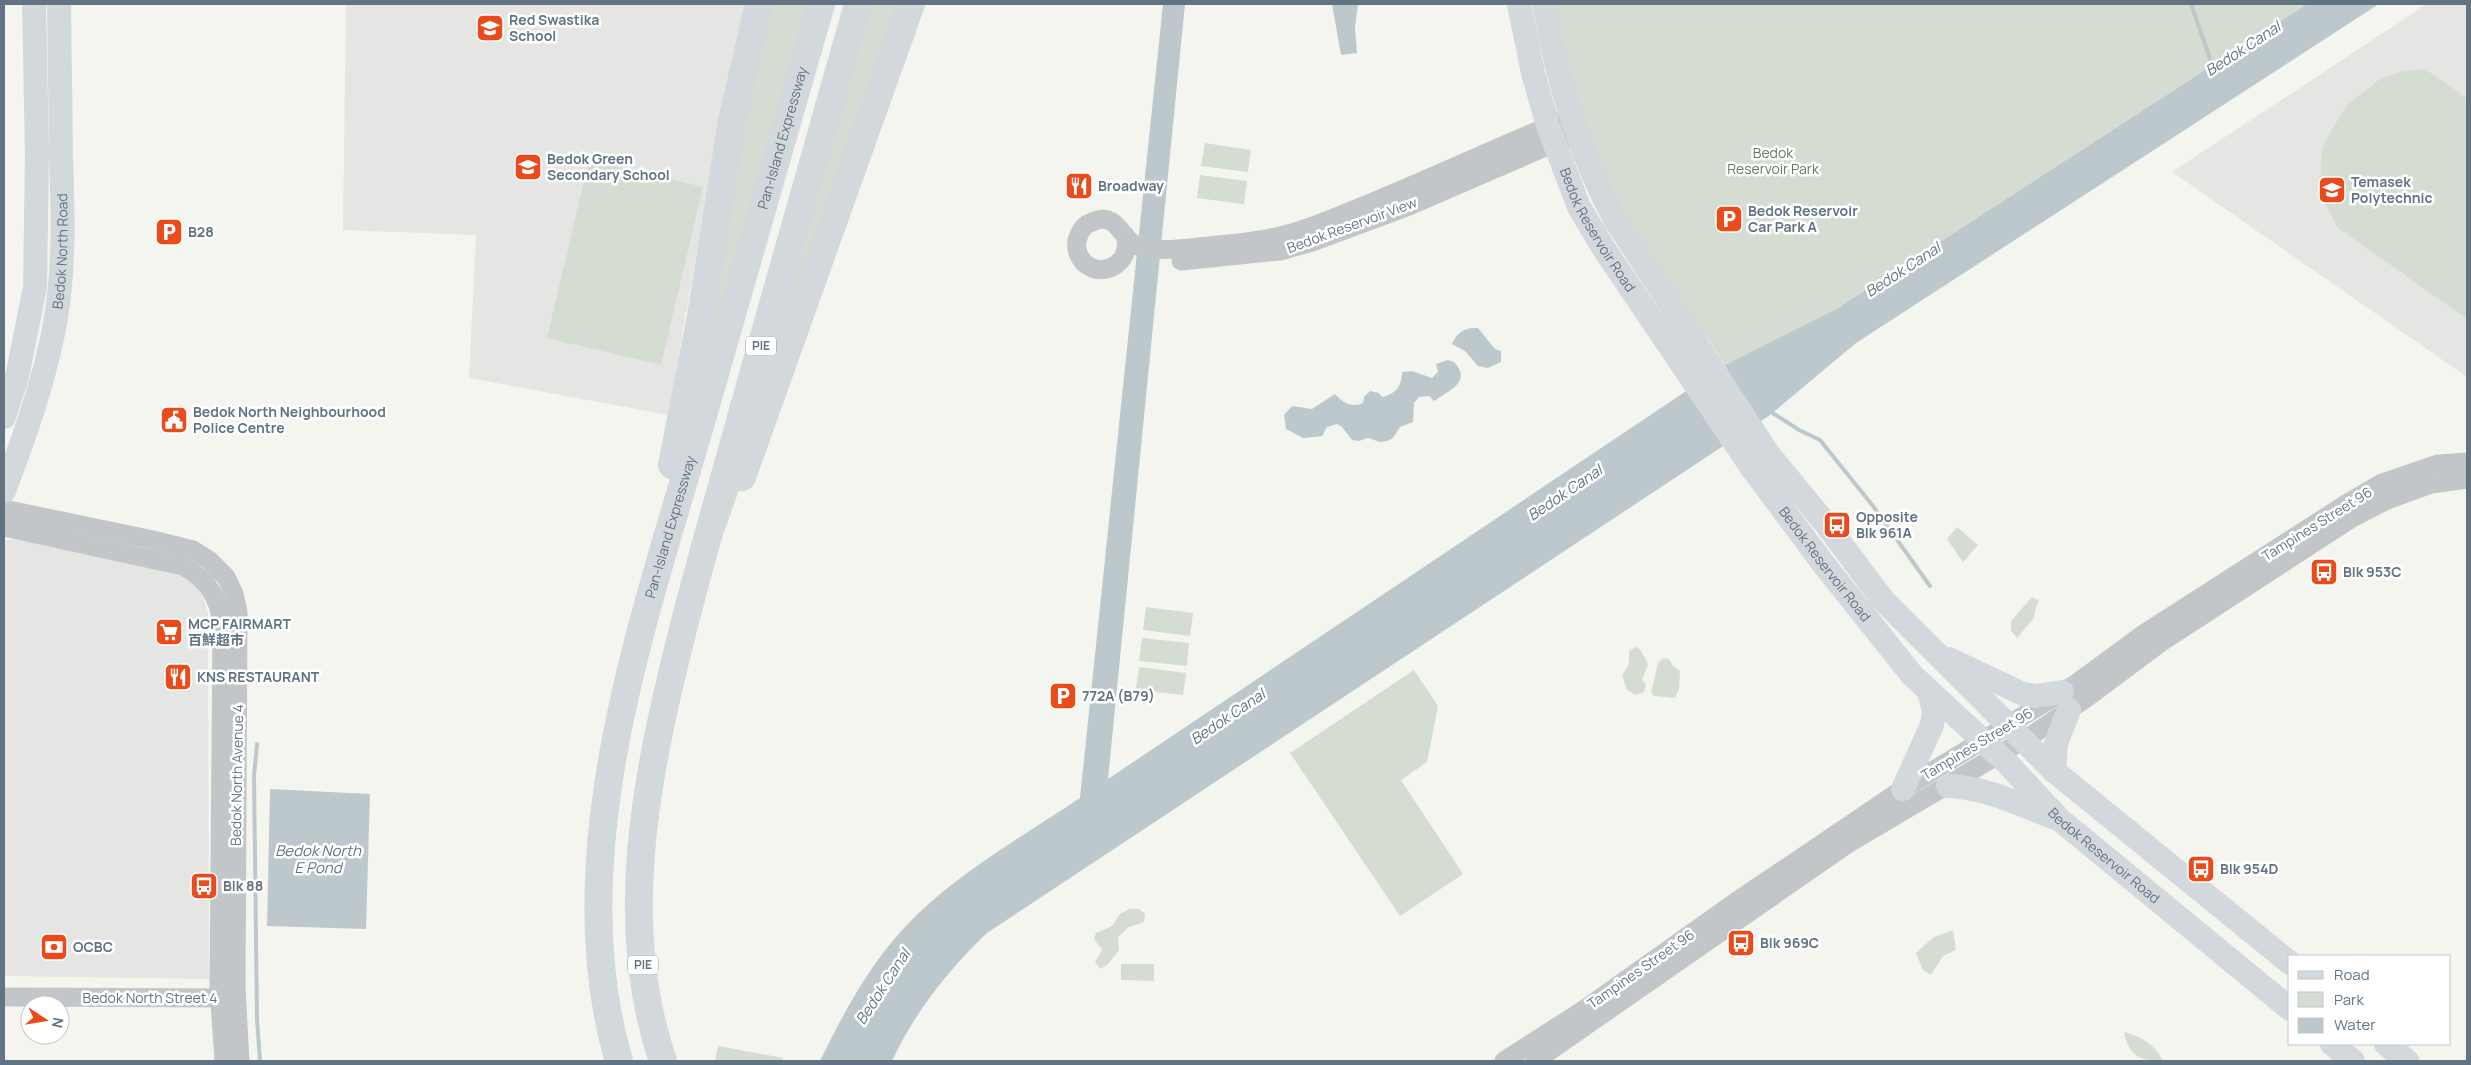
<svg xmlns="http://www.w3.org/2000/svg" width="2471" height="1065" font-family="Manrope,'Noto Sans SC',sans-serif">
<rect width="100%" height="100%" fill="#f5f5f0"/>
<g fill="#e5e6e4">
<path d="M346 4H748L723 104 668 415 469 378 476 235 343 230Z"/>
<path d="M2427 4H2467V377L2172 172Z"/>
<path d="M15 539 174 571 199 585 208 613 209 979 4 976V541Z"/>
</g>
<g fill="#d5dcd1">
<path d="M761 4H820L700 423 702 317Z"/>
<path d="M858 4H911L670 685Z"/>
<path d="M1554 4H2307L1838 308 1725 365 1706 336 1699 341 1620 218 1582 134Z"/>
<path d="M2420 69 2429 72 2467 98V319L2337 227 2324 201 2321 187V155L2325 141 2347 105 2380 79 2400 72Z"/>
<path d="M1205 143 1251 150 1248 172 1201 166Z"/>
<path d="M589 160 703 187 661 365 547 338Z"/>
<path d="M1200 175 1247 181 1244 204 1197 198Z"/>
<path d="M1957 527 1978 545 1963 562 1947 539Z"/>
<path d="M2032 597 2039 601 2036 607 2034 618 2017 638 2011 631V621Z"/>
<path d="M1146 607 1193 613 1190 636 1143 630Z"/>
<path d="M1142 638 1189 643 1187 666 1139 661Z"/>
<path d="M1636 647 1640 649 1648 664 1642 680 1646 685 1644 692 1636 695 1627 690 1622 675 1629 664V651Z"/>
<path d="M1664 658 1669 659 1673 666 1680 671 1679 689 1675 698 1654 696 1651 693 1658 663Z"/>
<path d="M1139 667 1186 673 1183 695 1136 690Z"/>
<path d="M1414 670 1438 706 1427 762 1401 780 1463 874 1400 916 1290 753Z"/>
<path d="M1130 909H1139L1145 914 1144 922 1129 927 1118 937 1119 950 1107 965 1100 969 1095 962 1102 950 1094 939 1096 933 1112 926 1121 913Z"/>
<path d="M1953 930 1956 950 1943 956 1931 975 1923 970 1916 953 1934 937Z"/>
<path d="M1121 964H1154V981L1121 980Z"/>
<path d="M2124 1032C2141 1036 2155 1045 2163 1061 2140 1061 2129 1056 2124 1032Z"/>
<path d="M718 1046 783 1058V1061H715Z"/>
</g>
<g fill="#bdc8cd">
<path d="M1163 4H1185L1108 779 1725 365 1838 308 2307 4H2379L1856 343 1770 415 987 933C948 970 915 1012 892 1061H820C843 1014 869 965 905 927 953 875 1022 837 1080 798Z"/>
<path d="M1332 4H1358L1355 28 1357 53 1341 55Z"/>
<path d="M1478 328 1495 349 1501 351V362L1488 368 1478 366 1465 351 1452 344C1457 332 1465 327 1478 328Z"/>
<path d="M1448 360 1454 362C1473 382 1448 391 1434 401L1429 396 1419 397 1414 403 1413 422 1400 427 1393 438 1387 441 1380 442 1368 438 1359 441 1352 440 1342 427 1337 424 1327 427 1322 436 1303 438 1286 429 1284 415 1292 406 1312 409 1335 394C1343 403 1351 408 1363 403L1364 397 1370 391 1379 393 1382 397C1396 394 1402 386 1402 372L1412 371 1432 378 1438 372 1436 364Z"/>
<path d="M270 789 370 794 366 929 267 926Z"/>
</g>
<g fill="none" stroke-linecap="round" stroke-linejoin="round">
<g stroke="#bdc8cd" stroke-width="4">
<path d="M2191 4 2214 70"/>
<path d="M1768 410 1799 430 1820 440 1873 506 1930 586"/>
<path d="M257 744 254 776 257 1019 260 1061"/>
</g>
<g stroke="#c2c6c9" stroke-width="19">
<path d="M1125 235C1135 268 1090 284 1078 253 1076 247 1076 241 1079 235 1081 229 1086 224 1092 222 1119 210 1120 241 1138 246 1156 252 1179 249 1198 247 1228 244 1259 242 1288 234 1317 226 1345 213 1373 202 1439 175 1504 144 1571 117"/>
<path d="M1181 261 1280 251 1312 242 1409 206 1566 138"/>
<path d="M4 509 153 540 193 550 209 560 226 577 234 594 238 612 236 988 240 1061"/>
<path d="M4 527 183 566C207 579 219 597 222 624L219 988 224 1061"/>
<path d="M4 997 230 998"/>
<path d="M1504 1061 1585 1009 1737 901 1903 789 2077 683 2145 633 2346 504 2382 483 2438 464 2467 462"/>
<path d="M1535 1061 1849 843 2032 735 2088 697 2163 641 2352 518 2387 500 2431 484 2467 479"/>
</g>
<g stroke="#d3d8dc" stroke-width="24">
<path id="s1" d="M1519 4 1533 73 1548 126 1579 207 1604 249 1752 468 1825 566 1912 675 2007 763 2059 819 2290 1009"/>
<path d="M1544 4C1557 80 1579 154 1616 221L1769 455 1826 524 1883 600 2054 771 2290 963"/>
<path d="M4 417 17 377 35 287 37 155 34 4"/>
<path id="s2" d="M4 491C24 438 43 385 54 329 65 272 63 213 61 155 60 105 60 54 59 4"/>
<path d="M1949 659 2023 694 2036 696 2062 692"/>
<path d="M2054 771 2056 743 2069 710"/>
<path d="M1948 786C1985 787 2021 805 2055 818"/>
<path d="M1903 789 1932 725 1934 711 1929 692"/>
<path d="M2332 1044 2353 1061"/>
<path d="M2386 1044 2407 1061"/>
</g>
<g stroke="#d3d8dc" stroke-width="28">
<path d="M672 465 701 316 732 121 759 4"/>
<path d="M742 477 911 4"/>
<path id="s3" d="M619 1061C558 855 645 618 702 419 742 281 781 142 821 4"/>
<path d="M663 1061C616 924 646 778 680 641 699 565 721 490 742 414 781 277 819 141 858 4"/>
</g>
</g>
<defs>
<g id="school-square" transform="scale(1.4375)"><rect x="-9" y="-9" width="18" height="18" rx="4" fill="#eb4b1b" stroke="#fff"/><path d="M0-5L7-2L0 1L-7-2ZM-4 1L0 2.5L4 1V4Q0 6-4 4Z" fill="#fff"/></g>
<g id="restaurant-square" transform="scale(1.4375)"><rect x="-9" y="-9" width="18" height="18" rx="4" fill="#eb4b1b" stroke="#fff"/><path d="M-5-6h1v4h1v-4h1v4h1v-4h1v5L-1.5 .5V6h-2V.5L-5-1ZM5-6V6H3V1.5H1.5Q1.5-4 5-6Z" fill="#fff"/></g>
<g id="university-square" transform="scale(1.4375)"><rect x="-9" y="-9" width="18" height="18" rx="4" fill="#eb4b1b" stroke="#fff"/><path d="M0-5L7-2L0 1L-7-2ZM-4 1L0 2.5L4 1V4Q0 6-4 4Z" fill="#fff"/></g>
<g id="parking-square" transform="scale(1.4375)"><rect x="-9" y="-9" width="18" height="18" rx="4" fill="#eb4b1b" stroke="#fff"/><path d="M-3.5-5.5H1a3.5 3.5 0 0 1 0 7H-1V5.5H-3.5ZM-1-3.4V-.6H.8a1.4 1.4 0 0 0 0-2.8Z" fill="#fff"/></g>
<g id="civic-square" transform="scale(1.4375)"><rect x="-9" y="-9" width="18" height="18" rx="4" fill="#eb4b1b" stroke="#fff"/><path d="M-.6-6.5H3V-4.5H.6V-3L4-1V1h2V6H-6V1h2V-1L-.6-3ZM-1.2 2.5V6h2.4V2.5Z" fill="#fff"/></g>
<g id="bus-square" transform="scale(1.4375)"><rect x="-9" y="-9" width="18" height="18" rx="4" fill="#eb4b1b" stroke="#fff"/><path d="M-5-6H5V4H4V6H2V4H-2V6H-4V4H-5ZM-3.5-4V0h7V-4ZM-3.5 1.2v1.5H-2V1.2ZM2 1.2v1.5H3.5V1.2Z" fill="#fff"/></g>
<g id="supermarket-square" transform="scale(1.4375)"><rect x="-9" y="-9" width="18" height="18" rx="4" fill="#eb4b1b" stroke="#fff"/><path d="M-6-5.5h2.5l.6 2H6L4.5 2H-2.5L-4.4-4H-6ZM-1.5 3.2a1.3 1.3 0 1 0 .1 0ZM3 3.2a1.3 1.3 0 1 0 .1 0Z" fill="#fff"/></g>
<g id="bank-square" transform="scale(1.4375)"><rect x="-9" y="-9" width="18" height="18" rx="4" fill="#eb4b1b" stroke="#fff"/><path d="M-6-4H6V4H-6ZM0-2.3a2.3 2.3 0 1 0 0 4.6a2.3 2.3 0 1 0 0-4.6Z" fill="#fff"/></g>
</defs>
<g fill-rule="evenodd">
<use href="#school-square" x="490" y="28"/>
<use href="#school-square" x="528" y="167"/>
<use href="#restaurant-square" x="1079" y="186"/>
<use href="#university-square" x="2332" y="190"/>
<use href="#parking-square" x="1729" y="219"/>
<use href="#parking-square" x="169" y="232"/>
<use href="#civic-square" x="174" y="420"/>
<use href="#bus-square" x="1837" y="525"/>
<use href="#bus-square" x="2324" y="572"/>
<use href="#supermarket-square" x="169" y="632"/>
<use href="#restaurant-square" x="178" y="677"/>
<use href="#parking-square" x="1063" y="696"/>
<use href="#bus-square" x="2201" y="869"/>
<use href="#bus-square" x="204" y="886"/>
<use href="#bus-square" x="1741" y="943"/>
<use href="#bank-square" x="54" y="947"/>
</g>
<g text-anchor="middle" stroke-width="5" stroke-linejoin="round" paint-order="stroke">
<g fill="#fff" stroke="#919ea8" stroke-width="1">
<rect x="746" y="336.5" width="30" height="19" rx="4"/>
<rect x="628" y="955.5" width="30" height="19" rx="4"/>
</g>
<g font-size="12" font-weight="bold" fill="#627483">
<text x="761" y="350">PIE</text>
<text x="643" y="969">PIE</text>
</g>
<g font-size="14" font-weight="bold" fill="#627483" stroke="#fff" text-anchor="start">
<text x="509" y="25">Red Swastika<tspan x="509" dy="16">School</tspan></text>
<text x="547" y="164">Bedok Green<tspan x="547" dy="16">Secondary School</tspan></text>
<text x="2351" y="187">Temasek<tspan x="2351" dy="16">Polytechnic</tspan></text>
<text x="1098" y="191">Broadway</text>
<text x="1748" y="216">Bedok Reservoir<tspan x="1748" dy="16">Car Park A</tspan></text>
<text x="188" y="237">B28</text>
<text x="193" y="417">Bedok North Neighbourhood<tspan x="193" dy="16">Police Centre</tspan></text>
<text x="1856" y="522">Opposite<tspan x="1856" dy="16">Blk 961A</tspan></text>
<text x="2343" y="577">Blk 953C</text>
<text x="188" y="629">MCP FAIRMART<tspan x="188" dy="16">百鮮超市</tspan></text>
<text x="197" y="682">KNS RESTAURANT</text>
<text x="1082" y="701">772A (B79)</text>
<text x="2220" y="874">Blk 954D</text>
<text x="223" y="891">Blk 88</text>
<text x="1760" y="948">Blk 969C</text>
<text x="73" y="952">OCBC</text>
</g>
<g font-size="14" fill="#627483" stroke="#fff">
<text dy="5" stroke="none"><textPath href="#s3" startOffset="949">Pan-Island Expressway</textPath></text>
<text transform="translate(1352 225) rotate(-20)" y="5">Bedok Reservoir View</text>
<text dy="5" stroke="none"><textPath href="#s1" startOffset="241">Bedok Reservoir Road</textPath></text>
<text dy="5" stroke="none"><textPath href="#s2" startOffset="248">Bedok North Road</textPath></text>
<text transform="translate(2317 524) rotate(-32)" y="5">Tampines Street 96</text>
<text dy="5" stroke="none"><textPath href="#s3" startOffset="544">Pan-Island Expressway</textPath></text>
<text dy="5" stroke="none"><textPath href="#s1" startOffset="646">Bedok Reservoir Road</textPath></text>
<text transform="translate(1977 744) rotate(-31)" y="5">Tampines Street 96</text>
<text transform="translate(237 775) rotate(-89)" y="5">Bedok North Avenue 4</text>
<text dy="5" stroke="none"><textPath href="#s1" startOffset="1051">Bedok Reservoir Road</textPath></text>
<text transform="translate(1641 969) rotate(-35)" y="5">Tampines Street 96</text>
<text x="150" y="1003">Bedok North Street 4</text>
</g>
<g font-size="14" fill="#667a61" stroke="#fff">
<text x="1773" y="158">Bedok<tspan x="1773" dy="16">Reservoir Park</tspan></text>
</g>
<g font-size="15" font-style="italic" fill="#5e7780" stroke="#fff">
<text transform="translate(2243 49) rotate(-33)" y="5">Bedok Canal</text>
<text transform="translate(1903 270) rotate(-33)" y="5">Bedok Canal</text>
<text transform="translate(1565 493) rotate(-34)" y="5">Bedok Canal</text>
<text transform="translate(1228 717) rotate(-34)" y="5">Bedok Canal</text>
<text x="318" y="856">Bedok North<tspan x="318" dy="17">E Pond</tspan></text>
<text transform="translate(883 987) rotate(-57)" y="5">Bedok Canal</text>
</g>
</g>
<rect width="2471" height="1065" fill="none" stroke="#627483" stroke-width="10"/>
<rect x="2288" y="955" width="162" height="90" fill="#ffffff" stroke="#c0c7cd"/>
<rect x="2298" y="971" width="25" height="8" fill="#d3d8dc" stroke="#c0c7cd"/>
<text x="2334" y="980" font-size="15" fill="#627483">Road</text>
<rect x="2298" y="992" width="25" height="15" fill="#d5dcd1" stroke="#c0c7cd"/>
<text x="2334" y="1005" font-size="15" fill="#627483">Park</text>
<rect x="2298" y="1018" width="25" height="15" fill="#bdc8cd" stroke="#c0c7cd"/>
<text x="2334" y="1030" font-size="15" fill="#627483">Water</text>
<g transform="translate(45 1020) rotate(102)"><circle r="24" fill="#ffffff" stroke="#c0c7cd"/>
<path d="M0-4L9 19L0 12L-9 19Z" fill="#eb4b1b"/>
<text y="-8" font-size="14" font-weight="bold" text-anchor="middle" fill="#627483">N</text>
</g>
</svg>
